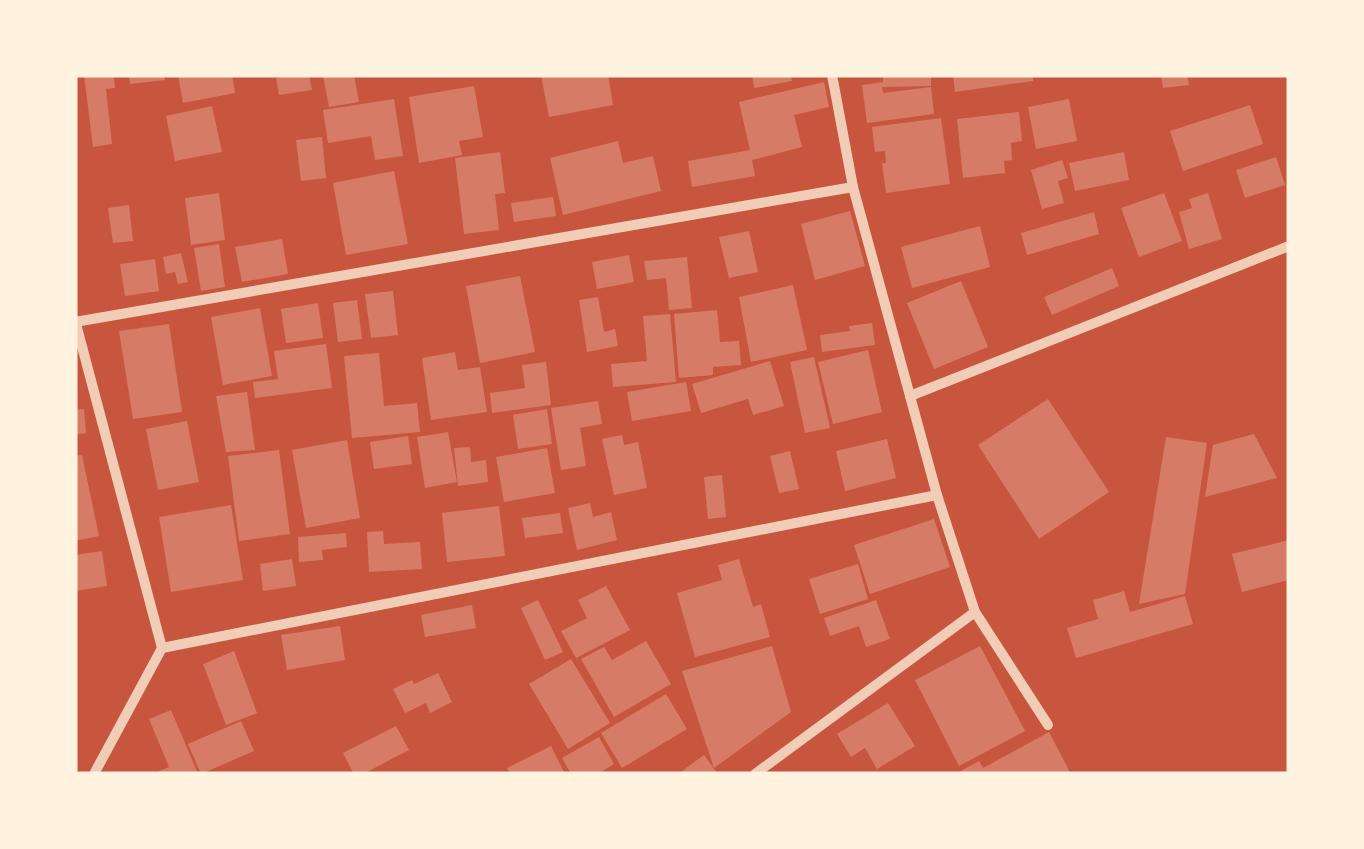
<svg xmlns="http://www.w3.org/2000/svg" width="1364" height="849" font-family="Merriweather,serif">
<rect width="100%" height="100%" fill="#c8553d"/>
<g fill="#d67c66">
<path d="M84 75H114L115 88 106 89 112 144 93 147Z"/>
<path d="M129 75H164L165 80 130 84Z"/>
<path d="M178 75H232L235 93 183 103Z"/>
<path d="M291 75H309L312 90 279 95 276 78Z"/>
<path d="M323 75H354L359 102 329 107Z"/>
<path d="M541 75H608L613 105 549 117Z"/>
<path d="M752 75H791L792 81 754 88Z"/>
<path d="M883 75H931V86L882 87 883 93 931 87 934 114 867 123 862 85 883 82Z"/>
<path d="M953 75H1033V81L955 92Z"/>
<path d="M1161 75H1187L1189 85 1163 88Z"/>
<path d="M824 82 829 107 794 115 802 147 752 160 755 176 692 187 688 161 750 150 739 102Z"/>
<path d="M474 86 483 137 459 141 462 155 419 163 409 97Z"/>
<path d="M394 99 403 156 375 160 371 136 328 143 323 110Z"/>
<path d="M1069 99 1077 141 1036 149 1028 107Z"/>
<path d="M1250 105 1263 144 1183 171 1170 131Z"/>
<path d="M212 106 222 152 175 161 166 116Z"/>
<path d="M1019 112 1022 141 1011 143 1012 160 1004 161 1005 173 963 178 957 119Z"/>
<path d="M941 118 950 184 886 193 882 163H886L885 151 875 152 872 127Z"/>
<path d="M322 137 326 178 301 181 296 140Z"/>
<path d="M618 141 623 163 653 156 661 191 563 215 550 158Z"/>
<path d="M500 152 505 193 495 194 499 230 464 234 455 158Z"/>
<path d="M1124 152 1129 180 1075 191 1069 163Z"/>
<path d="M1276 157 1285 185 1245 198 1236 170Z"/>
<path d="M1062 160 1068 178 1058 181 1064 203 1042 209 1031 170Z"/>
<path d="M394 171 408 244 346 255 333 183Z"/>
<path d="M219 193 225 240 191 245 185 198Z"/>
<path d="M1164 193 1182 241 1139 257 1121 208Z"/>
<path d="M1208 193 1222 239 1189 249 1179 212 1192 208 1189 199Z"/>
<path d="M553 197 556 216 514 222 511 203Z"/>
<path d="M129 205 133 241 113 243 108 208Z"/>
<path d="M850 211 865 266 815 280 801 224Z"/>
<path d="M1094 212 1099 234 1027 255 1021 233Z"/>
<path d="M980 226 990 267 912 288 901 247Z"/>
<path d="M749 231 758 272 729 278 719 237Z"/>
<path d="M282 239 288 274 242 282 235 247Z"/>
<path d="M219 244 225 287 201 291 194 248Z"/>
<path d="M181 253 188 282 178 284 175 272 166 274 163 257Z"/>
<path d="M629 255 634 282 597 289 592 262Z"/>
<path d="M687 257 692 308 669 310 666 278 647 280 644 261Z"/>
<path d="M155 259 159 291 125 296 120 264Z"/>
<path d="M1112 268 1119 286 1052 315 1044 297Z"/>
<path d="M520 276 535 352 480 363 466 286Z"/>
<path d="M961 281 988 347 934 369 907 303Z"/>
<path d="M793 285 807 350 751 362 739 297Z"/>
<path d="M393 291 398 335 371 338 365 294Z"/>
<path d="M598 297 604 332 615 329 618 346 587 352 579 300Z"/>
<path d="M357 300 362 339 338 342 333 303Z"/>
<path d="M318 303 323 338 286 343 281 309Z"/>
<path d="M260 308 272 376 223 385 211 317Z"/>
<path d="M717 310 720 342 739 341 741 365 713 367V375L679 378 674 314Z"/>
<path d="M670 314 676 382 613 387 611 364 647 361 643 316Z"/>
<path d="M872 323 875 345 822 352 820 335 850 331 849 326Z"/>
<path d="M169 324 182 412 133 419 119 331Z"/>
<path d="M326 344 332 388 255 398 253 382 278 379 274 351Z"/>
<path d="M868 350 882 412 833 424 818 362Z"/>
<path d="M455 352 458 370 480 367 487 412 431 420 422 358Z"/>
<path d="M379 353 384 406 417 403 420 432 352 438 344 356Z"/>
<path d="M814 357 830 428 805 433 790 362Z"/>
<path d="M770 361 784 406 753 415 748 399 701 413 692 384Z"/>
<path d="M546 362 551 405 492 413 490 393 525 388 522 365Z"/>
<path d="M686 382 691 411 632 421 627 392Z"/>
<path d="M247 392 255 450 226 452 216 396Z"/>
<path d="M1048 399 1109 492 1039 539 978 445Z"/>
<path d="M598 401 602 424 580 428 586 466 561 470 551 408Z"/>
<path d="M84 409 86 433 75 435V410Z"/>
<path d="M547 409 552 444 518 449 513 415Z"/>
<path d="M187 421 199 482 158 490 146 429Z"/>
<path d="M448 432 457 482 425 488 417 437Z"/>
<path d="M1254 434 1277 478 1205 497 1213 445Z"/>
<path d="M622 435 624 445 638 442 647 488 614 495 602 439Z"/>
<path d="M408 436 412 464 374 469 370 442Z"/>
<path d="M1166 437 1207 443 1185 594 1139 604Z"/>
<path d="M887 439 896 478 845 491 836 451Z"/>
<path d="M347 440 360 518 306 528 292 450Z"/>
<path d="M470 447 471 462 486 460 488 482 458 486 454 448Z"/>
<path d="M547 448 555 493 504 502 496 457Z"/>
<path d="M279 450 290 534 239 541 228 456Z"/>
<path d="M790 451 799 489 779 493 770 456Z"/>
<path d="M82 455 99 536 75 541V456Z"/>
<path d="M722 475 726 517 708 519 704 477Z"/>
<path d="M590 503 593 517 611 512 617 540 577 550 568 508Z"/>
<path d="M231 505 243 580 171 592 159 517Z"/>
<path d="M499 506 505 556 447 562 442 513Z"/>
<path d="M560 513 563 533 525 538 522 518Z"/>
<path d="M934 519 950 567 870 594 854 545Z"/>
<path d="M383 531 384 544 420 542 422 569 369 572 367 532Z"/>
<path d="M346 533 347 547 322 550 323 560 299 562 298 537Z"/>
<path d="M1289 540V580L1242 592 1232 554Z"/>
<path d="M102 551 107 586 75 591V555Z"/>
<path d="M292 559 296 586 263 591 260 564Z"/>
<path d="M739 559 753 607 761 604 770 637 695 657 677 593 722 580 718 565Z"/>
<path d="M858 564 868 599 820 614 809 579Z"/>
<path d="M606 586 630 630 576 658 561 631 587 618 578 600Z"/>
<path d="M1124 591 1130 612 1185 596 1193 624 1076 658 1067 628 1098 619 1093 600Z"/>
<path d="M538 600 563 652 545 660 521 608Z"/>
<path d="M876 600 890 639 866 647 859 626 830 636 824 618Z"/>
<path d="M472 605 476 628 425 637 421 615Z"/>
<path d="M340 626 345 660 287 670 281 635Z"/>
<path d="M646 641 671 684 614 717 581 659 604 647 612 660Z"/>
<path d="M772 646 791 712 714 768 682 671Z"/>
<path d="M980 646 1025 731 959 766 915 680Z"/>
<path d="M234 651 257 713 226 725 203 664Z"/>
<path d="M571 659 610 723 568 749 529 684Z"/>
<path d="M438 673 452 702 430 713 426 703 405 713 393 689 412 680 414 684Z"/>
<path d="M666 694 687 729 622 768 601 733Z"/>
<path d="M888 703 915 746 877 769 865 748 851 757 837 734Z"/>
<path d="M171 710 198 774H152L169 767 149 719Z"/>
<path d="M241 721 254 751 201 774 188 744Z"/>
<path d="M396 726 409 750 363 774H354L343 753Z"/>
<path d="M1049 732 1071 774H955L979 761 983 768Z"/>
<path d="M599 737 614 764 598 774H571L562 758Z"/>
<path d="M551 746 565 774H510L507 768Z"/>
<path d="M704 755 718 774H678Z"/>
</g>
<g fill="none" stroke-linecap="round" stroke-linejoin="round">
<g stroke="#f1ccb7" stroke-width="10">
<path d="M832 75 853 187 937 495 975 612 1048 725"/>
<path d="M75 320 162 648 94 774"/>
<path d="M75 322 853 187"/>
<path d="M910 396 1289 246"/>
<path d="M162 648 937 495"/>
<path d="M755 774 975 612"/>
</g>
</g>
<rect width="1364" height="849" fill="none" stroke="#fff3e0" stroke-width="155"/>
</svg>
